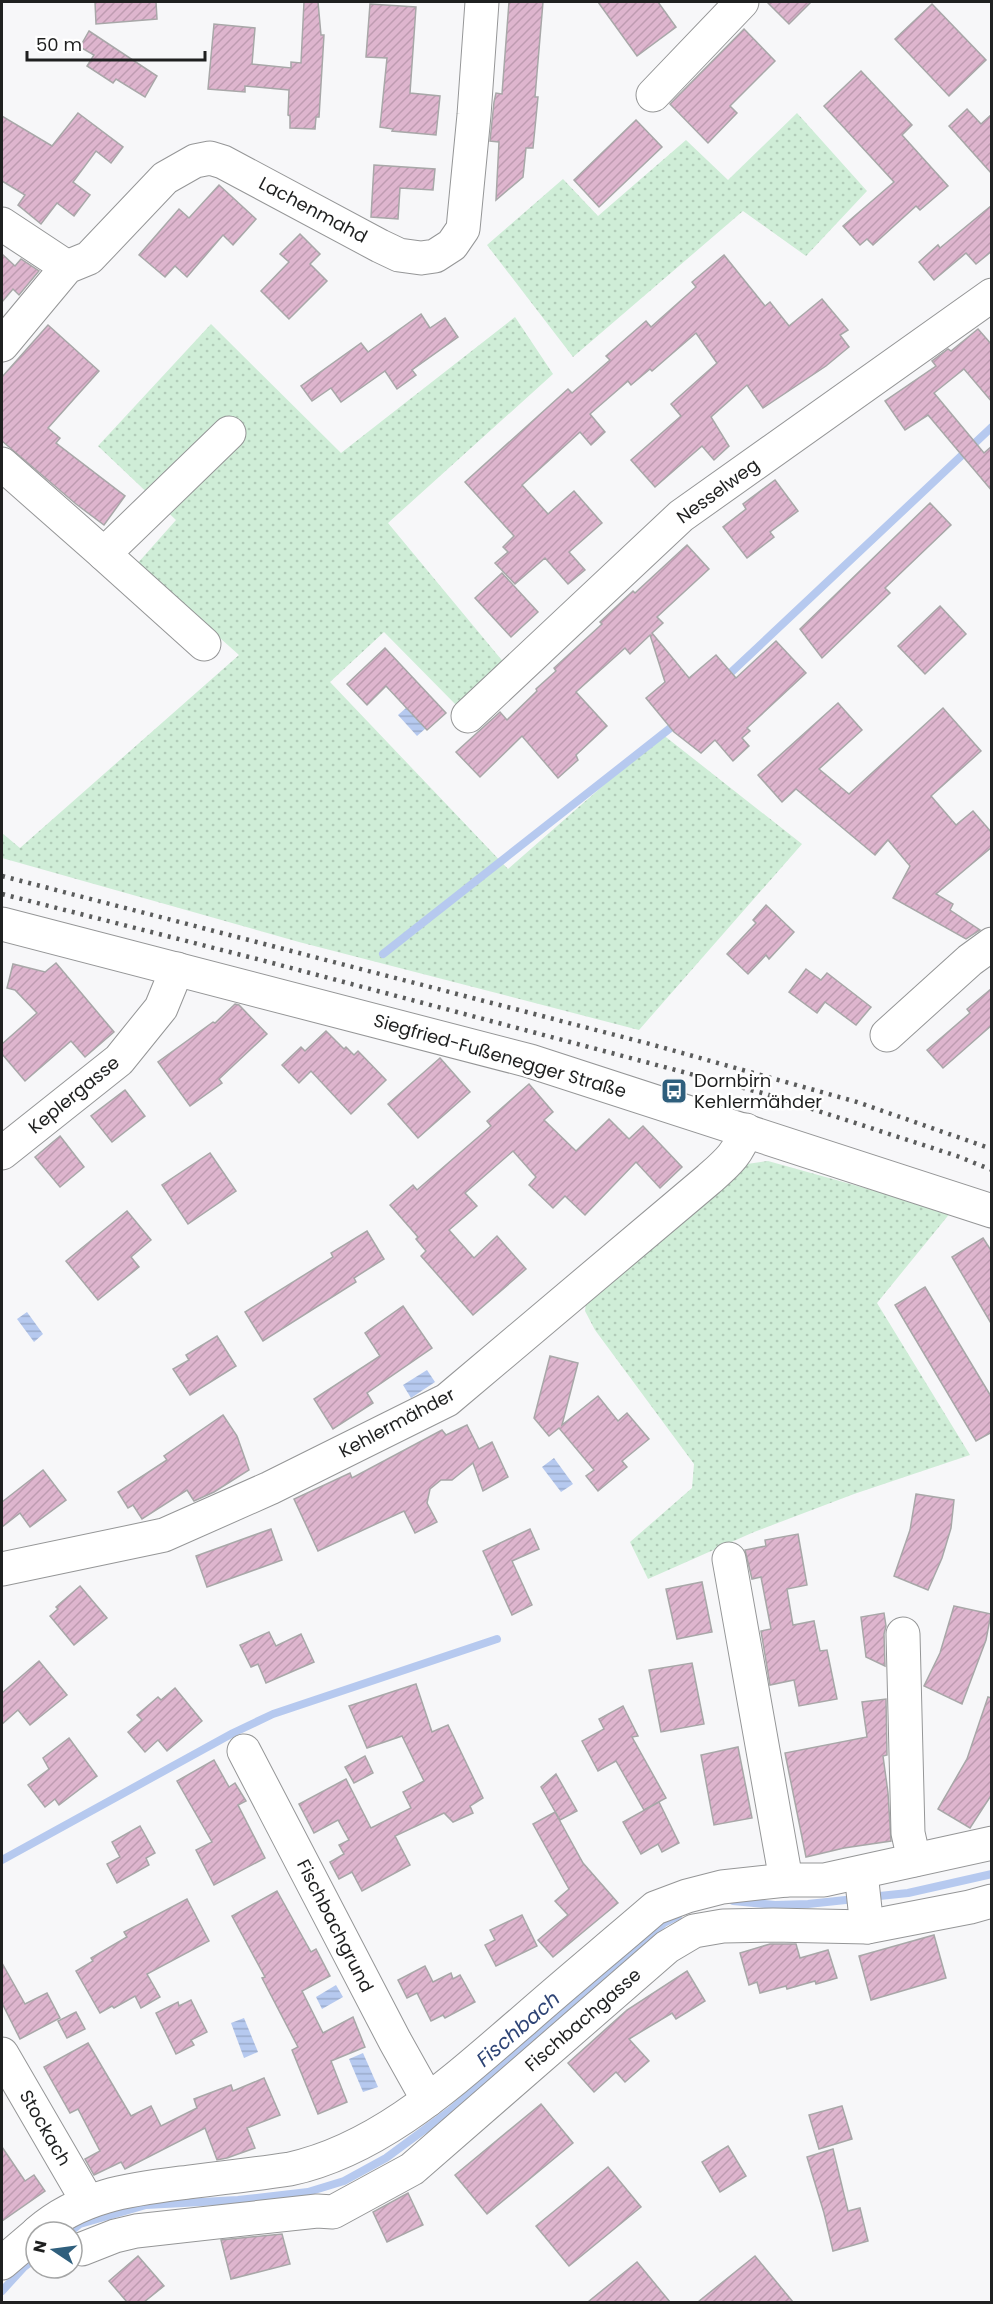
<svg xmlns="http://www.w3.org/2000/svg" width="993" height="2304" font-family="Poppins,sans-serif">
<defs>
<pattern id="grass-dots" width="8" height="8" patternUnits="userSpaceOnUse" patternTransform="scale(1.5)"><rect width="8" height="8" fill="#cfedd7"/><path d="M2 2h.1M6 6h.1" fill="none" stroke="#b1cbb8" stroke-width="1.8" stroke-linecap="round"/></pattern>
<pattern id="water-rules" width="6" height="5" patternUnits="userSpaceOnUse" patternTransform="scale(1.5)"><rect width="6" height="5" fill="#b6c9ef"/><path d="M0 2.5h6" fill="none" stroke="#9caccd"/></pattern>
<pattern id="building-hatch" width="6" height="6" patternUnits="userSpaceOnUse" patternTransform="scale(1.5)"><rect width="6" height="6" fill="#deb5ce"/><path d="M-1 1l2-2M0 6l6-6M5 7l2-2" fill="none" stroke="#be9bb1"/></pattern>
</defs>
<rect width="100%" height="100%" fill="#f7f7f9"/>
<g fill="url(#grass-dots)">
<path d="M797 113 867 191 806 256 743 211 573 357 487 245 563 179 598 216 686 140 728 180Z"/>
<path d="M515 317 553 374 388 523 505 664 459 708 384 632 330 682 508 869 662 734 802 844 639 1030 299 942 2 858V833L20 848 239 655 137 564 176 520 98 446 211 324 341 453Z"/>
<path d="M768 1161 951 1212 877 1303 970 1455 854 1494 754 1532 648 1579 630 1542 692 1488 694 1464 595 1330 585 1311 587 1294 747 1164Z"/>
</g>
<g fill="url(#water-rules)">
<path d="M406 708 426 728 417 736 398 715Z"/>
<path d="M27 1312 43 1334 34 1342 17 1319Z"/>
<path d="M427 1370 435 1382 411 1398 403 1385Z"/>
<path d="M554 1458 573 1484 561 1492 542 1467Z"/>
<path d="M336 1985 343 1997 322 2009 316 1997Z"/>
<path d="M244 2018 258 2052 244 2058 231 2023Z"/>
<path d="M363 2053 378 2087 363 2092 349 2059Z"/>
</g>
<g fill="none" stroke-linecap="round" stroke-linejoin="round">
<g stroke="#b6c9ef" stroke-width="8">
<path d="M724 679 992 427"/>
<path d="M383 954 678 722"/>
<path d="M2 1860 233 1733 273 1714 497 1639"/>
<path d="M870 1897 908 1893 992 1874"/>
<path d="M733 1901 775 1905 808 1904 855 1899"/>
<path d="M70 2232 80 2224 146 2205 238 2200 308 2192 344 2181 386 2158 451 2110 664 1923 678 1916"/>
<path d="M2 2291 24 2267 36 2258"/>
</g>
</g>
<g fill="url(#building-hatch)" stroke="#a8a7a8" stroke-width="1.5">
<path d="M95 2H156L157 19 96 24Z"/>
<path d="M304 2H318L321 35H324L319 117H316L315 129 290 128V116L288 115 289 90 245 86V92L208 89 214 24 255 28 252 64 291 68V62L301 63Z"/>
<path d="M509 2H543L535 97H538L533 148H526L523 177 496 200 499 142 490 141 494 102 496 93 502 94Z"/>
<path d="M598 2H658L676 27 637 56Z"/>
<path d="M767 2H811L789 24Z"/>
<path d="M370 4 416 7 410 93 440 96 436 135 392 131 393 129 380 127 387 58 366 57Z"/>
<path d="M932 4 986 60 949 96 895 39Z"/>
<path d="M744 29 775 61 730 106 737 113 708 143 670 104Z"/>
<path d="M89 31 157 76 145 97 116 79 113 83 87 66 94 55 80 47Z"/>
<path d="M861 71 912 125 902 135 948 186 920 210 916 206 873 245 867 239 860 245 843 226 894 182 824 106Z"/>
<path d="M967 109 981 124 992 114V174L949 126Z"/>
<path d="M78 113 123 147 111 163 96 151 73 182 90 195 74 216 57 203 41 224 18 205 25 195 2 181V116L52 146Z"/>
<path d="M636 120 662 147 599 207 574 180Z"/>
<path d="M374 165 435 169 433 190 400 188 398 219 371 217Z"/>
<path d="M219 185 256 219 233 245 223 235 187 277 175 266 165 277 139 255 179 209 189 218Z"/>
<path d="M992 205V251L976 264 966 253 934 280 919 262 938 245 940 248Z"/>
<path d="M300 234 320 254 310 264 327 281 289 319 261 291 289 262 280 254Z"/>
<path d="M2 254 15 266 21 259 39 271 19 295 13 289 2 302Z"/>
<path d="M724 255 765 306 770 302 789 326 822 299 848 330 840 335 849 347 826 366 763 408 747 385 711 417 729 446 714 460 702 446 655 487 631 460 681 416 671 404 717 363 696 333 652 371 650 369 631 385 628 381 590 414 605 432 591 445 580 432 522 485 548 514 574 491 602 523 569 552 585 570 568 584 545 558 515 584 495 563 508 552 503 547 514 536 465 482 568 389 572 393 610 360 606 356 646 321 651 327 696 287 692 282Z"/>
<path d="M421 314 430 328 445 318 458 337 412 370 416 375 397 389 385 371 341 402 331 388 312 401 301 386 361 343 368 352Z"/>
<path d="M48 325 99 371 48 428 60 438 56 443 125 496 104 525 76 504 2 441V377Z"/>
<path d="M978 329 992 345V402L964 369 934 393 984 453 992 446V491L928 415 905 430 885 401 936 366 932 361 948 349 951 351Z"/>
<path d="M775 480 798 511 770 532 774 537 747 558 723 527 746 509 743 504Z"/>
<path d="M930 503 951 525 885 588 890 593 822 658 800 629Z"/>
<path d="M687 545 709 569 657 617 663 623 652 633 689 678 716 655 736 678 776 641 806 673 747 728 750 731 742 738 749 746 733 761 715 740 701 753 674 732 646 698 665 682 650 635 630 654 625 648 576 692 607 726 576 755 578 760 558 778 522 736 480 777 456 752 500 712 507 720 537 691 536 689 556 671 554 668 602 624 600 622 633 591 635 593Z"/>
<path d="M502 573 538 612 511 637 475 598Z"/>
<path d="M940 606 966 634 925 674 898 646Z"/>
<path d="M385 648 446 713 427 730 386 686 367 705 347 684Z"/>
<path d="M838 703 862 730 819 769 849 794 943 708 981 751 931 796 956 825 973 811 992 833V847L936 894 953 904 950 910 980 930 966 939 893 898 910 866 888 840 875 855 796 789 782 802 758 775Z"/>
<path d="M766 905 794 932 769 959 766 955 748 974 727 954 756 923 753 920Z"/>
<path d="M56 963 114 1032 85 1057 71 1041 25 1081 2 1054V1044L37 1013 15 990 7 988 13 964 45 972Z"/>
<path d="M806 969 821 980 827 973 871 1007 856 1025 825 1002 817 1013 789 992Z"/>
<path d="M992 988V1025L943 1068 927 1050 970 1013 967 1009Z"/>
<path d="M235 1004 239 1005 267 1034 219 1079 222 1083 190 1106 158 1062 213 1022 215 1023Z"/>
<path d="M326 1031 344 1049 346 1047 354 1055 358 1051 386 1080 351 1114 311 1071 299 1083 282 1065 301 1047 305 1051Z"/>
<path d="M440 1058 470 1092 418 1138 388 1104Z"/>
<path d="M529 1084 553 1112 544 1120 576 1151 609 1119 629 1139 643 1126 682 1167 660 1188 636 1162 585 1215 565 1196 553 1208 529 1185 536 1177 513 1151 465 1193 477 1206 449 1230 474 1258 497 1236 526 1269 473 1315 421 1256 426 1251 416 1239 418 1237 390 1205 413 1185 417 1190 491 1126 487 1121Z"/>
<path d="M125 1090 145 1116 112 1142 91 1116Z"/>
<path d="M60 1136 84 1167 60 1187 35 1157Z"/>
<path d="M210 1153 236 1191 188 1224 162 1185Z"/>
<path d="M127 1211 151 1240 131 1257 139 1267 98 1300 66 1261Z"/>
<path d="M367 1231 384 1259 354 1278 356 1282 263 1341 245 1312 333 1257 331 1253Z"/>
<path d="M983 1238 992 1252V1325L952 1257Z"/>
<path d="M925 1287 992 1398V1432L976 1441 895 1305Z"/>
<path d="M403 1306 432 1348 367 1393 373 1403 333 1429 314 1399 380 1356 365 1333Z"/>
<path d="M217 1336 236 1366 190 1395 173 1369 189 1360 186 1355Z"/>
<path d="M550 1356 578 1363 562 1425 598 1396 618 1421 627 1413 649 1439 622 1461 627 1467 598 1491 586 1476 594 1470 559 1428 549 1436 534 1418Z"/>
<path d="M223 1415 237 1436 249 1470 214 1492 194 1501 187 1490 142 1519 133 1505 128 1508 118 1492 167 1460 164 1456Z"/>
<path d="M467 1425 479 1449 492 1442 508 1477 483 1491 473 1463 452 1480H441L430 1489 427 1503 437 1522 415 1533 404 1511 318 1551 294 1499 350 1473 352 1478 442 1430 446 1435Z"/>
<path d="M43 1470 66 1500 30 1527 20 1513 2 1527V1502Z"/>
<path d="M916 1494 954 1500 951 1528 942 1558 928 1590 894 1576 910 1530Z"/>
<path d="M271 1529 282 1560 207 1587 196 1556Z"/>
<path d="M530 1529 539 1549 512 1561 532 1605 512 1615 483 1551Z"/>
<path d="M798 1534 807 1585 787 1589 793 1625 814 1621 820 1651 827 1650 837 1699 799 1706 794 1680 770 1685 761 1631 771 1629 761 1577 752 1579 745 1550 766 1546 765 1540Z"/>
<path d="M702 1582 712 1632 677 1639 666 1589Z"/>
<path d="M80 1586 107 1618 74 1645 50 1616 58 1609 56 1607Z"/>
<path d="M954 1606 991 1614 986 1640 962 1704 924 1686 940 1653Z"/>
<path d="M884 1613 886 1626 884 1634 885 1666 866 1657 861 1617Z"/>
<path d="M269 1632 276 1646 301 1634 314 1662 266 1683 258 1664 251 1667 240 1645Z"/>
<path d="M39 1661 67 1695 30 1725 18 1710 2 1724V1693Z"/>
<path d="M692 1663 704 1724 661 1732 649 1670Z"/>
<path d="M416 1684 432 1732 448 1725 483 1798 470 1806 473 1813 453 1822 444 1813 395 1836 410 1865 362 1891 352 1872 339 1879 330 1862 344 1854 339 1845 349 1840 338 1820 314 1833 299 1804 346 1779 371 1828 411 1808 403 1792 424 1781 402 1736 367 1748 349 1706Z"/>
<path d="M175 1688 202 1721 167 1751 158 1740 145 1752 128 1732 142 1720 137 1715 158 1697 161 1700Z"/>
<path d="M988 1697 992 1698V1794L970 1828 938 1809 967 1759Z"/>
<path d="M886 1699 887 1755 883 1756 888 1793 891 1841 844 1848 806 1857 785 1753 867 1737 862 1702Z"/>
<path d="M623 1706 638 1736 632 1737 666 1798 644 1810 616 1761 598 1771 582 1741 604 1729 599 1719Z"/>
<path d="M69 1738 97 1776 59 1805 55 1799 45 1807 28 1785 49 1769 43 1758Z"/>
<path d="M738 1747 752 1818 714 1825 701 1755Z"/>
<path d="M365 1756 373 1773 354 1783 345 1767Z"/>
<path d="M214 1760 229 1787 235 1783 246 1801 238 1805 265 1858 214 1885 196 1850 212 1842 177 1781Z"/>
<path d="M556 1774 577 1811 560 1820 541 1787Z"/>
<path d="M659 1802 679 1843 662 1852 658 1844 641 1854 623 1822Z"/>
<path d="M555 1812 583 1863 618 1903 553 1957 538 1940 568 1915 555 1901 569 1889 533 1824Z"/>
<path d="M140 1826 155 1853 146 1858 149 1865 117 1883 107 1864 120 1857 112 1842Z"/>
<path d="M277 1891 311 1952 316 1949 330 1976 302 1991 323 2033 353 2017 365 2047 331 2061 347 2102 318 2114 292 2050 298 2047 262 1978 265 1977 232 1916Z"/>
<path d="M187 1899 209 1941 147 1974 160 1997 141 2008 135 1996 114 2008 112 2006 100 2013 76 1971 93 1961 91 1958 127 1937 124 1932Z"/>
<path d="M522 1915 537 1946 496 1966 485 1945 495 1940 490 1930Z"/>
<path d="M934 1935 946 1978 871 2000 859 1956Z"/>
<path d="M770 1944H796L800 1958 828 1950 837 1978 816 1984 815 1981 787 1989 786 1986 760 1993 757 1982 749 1985 740 1953Z"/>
<path d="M2 1963 25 2004 47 1993 60 2018 20 2039 2 2003Z"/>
<path d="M425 1966 433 1982 451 1973 453 1979 460 1975 475 2002 445 2018 443 2015 431 2021 417 1993 407 1998 398 1980Z"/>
<path d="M687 1971 705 2001 676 2019 672 2013 629 2039 649 2061 625 2082 616 2072 594 2092 568 2063 627 2010Z"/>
<path d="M191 2000 207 2032 191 2040 194 2045 176 2054 156 2013 178 2002 179 2006Z"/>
<path d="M76 2012 85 2029 67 2038 58 2021Z"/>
<path d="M88 2043 131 2116 151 2106 161 2126 197 2108 194 2099 231 2085 233 2091 264 2078 280 2115 247 2128 255 2148 227 2158 217 2160 205 2128 125 2169 121 2162 94 2175 85 2159 100 2151 78 2109 70 2113 44 2067Z"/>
<path d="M541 2104 573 2143 487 2214 455 2175Z"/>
<path d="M842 2106 852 2139 819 2149 809 2115Z"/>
<path d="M728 2146 746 2176 720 2192 702 2162Z"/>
<path d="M2 2147 25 2181 34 2175 45 2191 2 2221Z"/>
<path d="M833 2149 848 2211 860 2208 868 2241 833 2251 824 2213 807 2157Z"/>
<path d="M608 2167 641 2207 569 2266 536 2226Z"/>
<path d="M408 2193 423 2225 387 2242 373 2212Z"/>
<path d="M282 2234 290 2264 231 2279 221 2240Z"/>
<path d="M138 2256 164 2286 144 2302H127L109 2281Z"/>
<path d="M755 2256 793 2302H698Z"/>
<path d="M637 2262 670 2302H588Z"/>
</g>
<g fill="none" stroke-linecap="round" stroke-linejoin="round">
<g stroke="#959697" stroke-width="35">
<g id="minor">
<path d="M653 95 742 2"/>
<path d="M2 224 67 267"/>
<path d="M2 345 67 267 89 258 165 178 195 161 210 158 223 162 380 246 399 255 421 258 435 256 452 245 463 229 474 115 482 2"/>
<path d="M2 464 104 554 229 433"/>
<path d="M104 554 204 644"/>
<path d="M468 716 681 516 992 295"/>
<path d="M2 924 530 1061 992 1211"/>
<path d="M887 1035 970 960 992 944"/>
<path d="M2 1153 119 1060 161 1008 177 969"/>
<path d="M729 1559 786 1880"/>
<path d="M2 1569 164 1535 270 1488 447 1400 709 1179C728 1162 738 1154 746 1130"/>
<path d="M903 1634 908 1833 914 1860"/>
<path d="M244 1751 395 2041 428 2100"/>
<path d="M861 1873 867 1927"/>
<path d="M2 2054 88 2202"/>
<path d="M38 2232C82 2194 134 2189 189 2182 223 2178 256 2174 290 2169 381 2149 454 2080 523 2021 566 1983 611 1946 655 1908L687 1896 722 1887 786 1880H824L992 1843"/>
<path d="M82 2249 115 2236 136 2231 317 2211 333 2212 412 2169 667 1947 694 1931 723 1926 773 1925 867 1927 970 1907 992 1901"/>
<path d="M2 2263 36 2234"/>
</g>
</g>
<use href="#minor" stroke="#fff" stroke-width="33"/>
<g stroke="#5b5c5c" stroke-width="4.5" stroke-dasharray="3 6" stroke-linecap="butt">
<path d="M2 876 650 1044 857 1102 992 1149"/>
<path d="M2 894 261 960 766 1094 957 1156 992 1170"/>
</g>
</g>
<defs>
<g id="bus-square" transform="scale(1.35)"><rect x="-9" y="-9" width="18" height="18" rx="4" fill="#2f5f7d" stroke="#fff"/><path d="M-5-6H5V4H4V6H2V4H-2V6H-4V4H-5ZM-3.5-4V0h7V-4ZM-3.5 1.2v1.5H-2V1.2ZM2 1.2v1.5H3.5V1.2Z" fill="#fff"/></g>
</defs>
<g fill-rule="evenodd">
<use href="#bus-square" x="674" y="1091"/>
</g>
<g text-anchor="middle" stroke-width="5" stroke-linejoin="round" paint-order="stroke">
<g font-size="18" fill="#1f2020" stroke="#fff">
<text transform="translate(313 210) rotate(28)" y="6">Lachenmahd</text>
<text transform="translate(718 491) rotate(-36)" y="6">Nesselweg</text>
<text transform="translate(500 1056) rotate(16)" y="6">Siegfried-Fußenegger Straße</text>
<text transform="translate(74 1095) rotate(-39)" y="6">Keplergasse</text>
<text transform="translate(397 1423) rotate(-28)" y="6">Kehlermähder</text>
<text transform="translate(335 1926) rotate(63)" y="6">Fischbachgrund</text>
<text transform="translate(583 2020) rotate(-41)" y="6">Fischbachgasse</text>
<text transform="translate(45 2128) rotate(60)" y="6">Stockach</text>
</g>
<g font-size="18" fill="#1f2020" stroke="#fff" text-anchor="start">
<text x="694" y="1087">Dornbirn<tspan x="694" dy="21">Kehlermähder</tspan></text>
</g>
<g font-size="20" font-style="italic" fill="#2e4475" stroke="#fff">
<text transform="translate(518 2029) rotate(-41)" y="7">Fischbach</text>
</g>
</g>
<rect width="993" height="2304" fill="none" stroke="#1f2020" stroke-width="6"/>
<g transform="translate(54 2250) rotate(283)"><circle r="28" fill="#ffffff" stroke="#a5a6a6" stroke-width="1.5"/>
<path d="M0-4.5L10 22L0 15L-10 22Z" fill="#2f5f7d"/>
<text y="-9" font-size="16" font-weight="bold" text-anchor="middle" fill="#1f2020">N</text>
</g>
<path d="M27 51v9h178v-9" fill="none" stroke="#1f2020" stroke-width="3"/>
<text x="36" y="51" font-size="18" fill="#1f2020" stroke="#ffffff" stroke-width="4.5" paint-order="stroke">50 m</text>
</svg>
